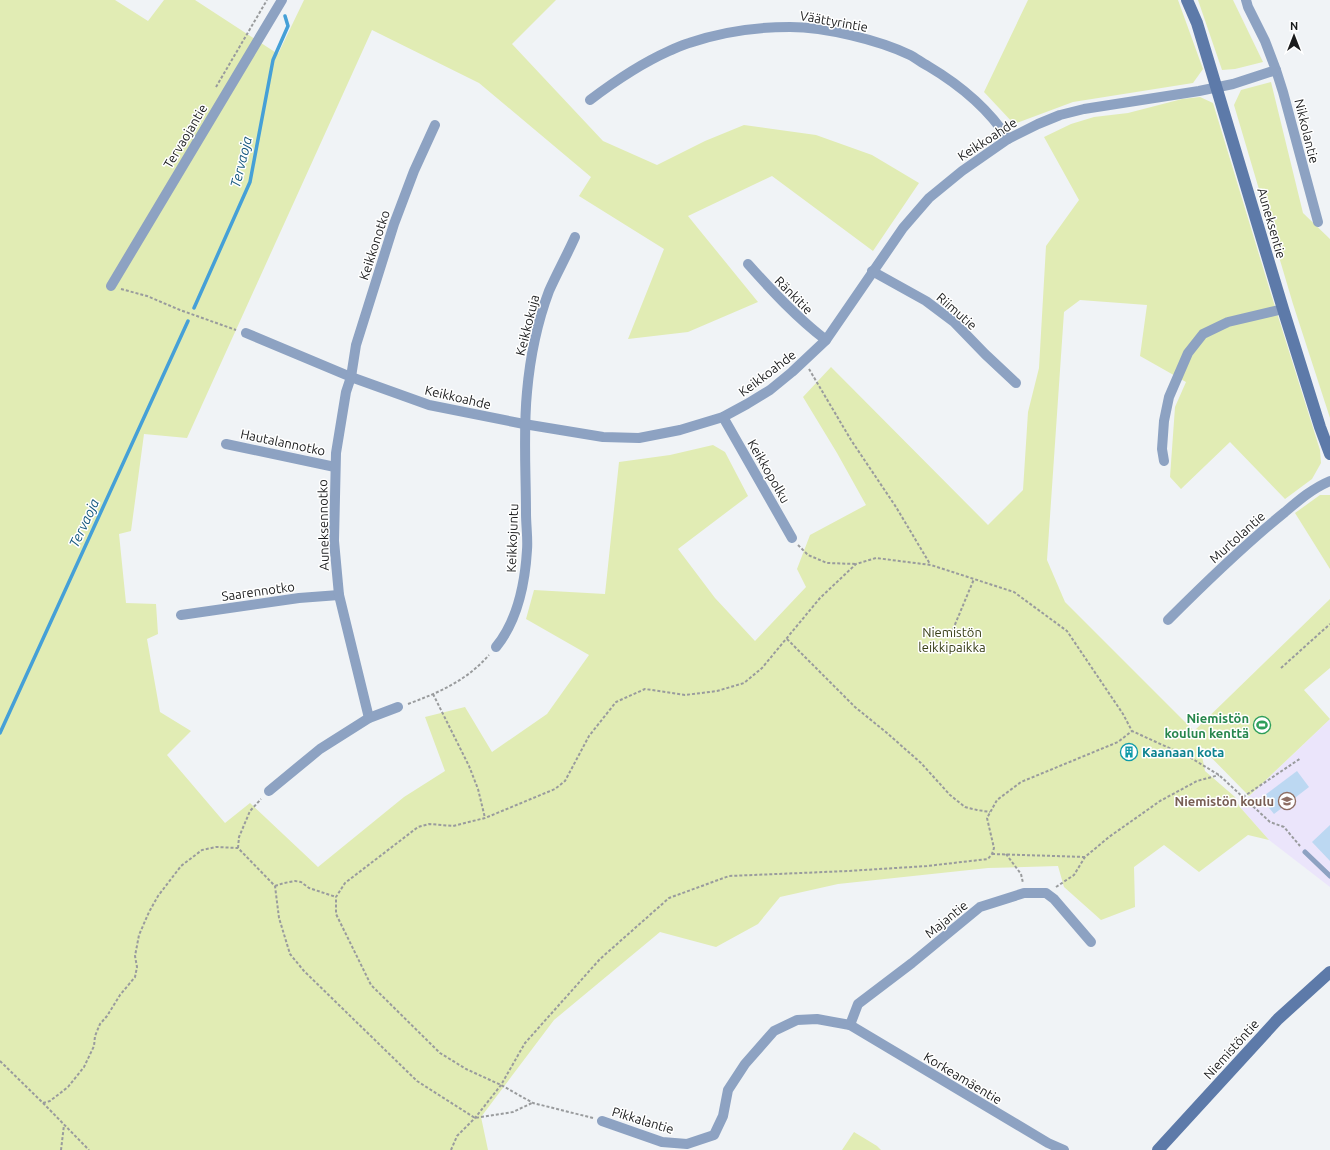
<svg xmlns="http://www.w3.org/2000/svg" width="1330" height="1150" font-family="Ubuntu,sans-serif">
<rect width="100%" height="100%" fill="#f0f3f6"/>
<path fill="#ebe5fb" d="M1330 719V887L1269 840 1239 806Z"/>
<g fill="#e1ecb4">
<path d="M0 0H115L148 21 164 0H195L278 54 304 0H556L512 44 603 141 657 165 705 141 744 125 816 135 872 155 919 183 873 251 772 176 688 216 758 302 688 332 628 339 664 249 579 196 591 177 479 83 372 30 187 438 144 434 131 531 119 534 126 603 156 604 158 634 147 639 160 712 191 731 167 755 225 823 250 803 318 867 404 797 445 771 425 717 465 707 492 752 547 714 589 655 526 619 534 590 605 594 619 462 670 455 713 445 725 452 748 496 678 549 715 598 755 641 806 587 797 569 810 535 866 505 837 453 803 397 831 367 988 525 1023 490 1028 412 1039 368 1046 246 1079 200 1044 137 1071 124 1094 117 1128 113 1182 99 1200 97 1213 103 1271 294 1320 450 1321 463 1312 479 1285 499 1230 442 1181 489 1170 477 1175 407 1186 382 1140 356 1147 305 1080 300 1064 312 1047 560 1065 602 1194 731 1330 599V668L1304 690 1330 719 1249 796 1200 746 1205 771 1235 797 1239 806 1269 840 1248 835 1199 872 1164 845 1134 867 1135 907 1101 920 1064 887 1058 866 988 868 838 884 780 897 758 924 716 947 660 932 554 1020 481 1117 488 1150H0Z"/>
<path d="M1028 0H1178L1203 69 1193 83 1073 102 1014 124 984 92Z"/>
<path d="M1198 0H1233L1263 62 1235 69 1222 70Z"/>
<path d="M1271 82 1303 213 1330 239V418L1293 304 1234 105 1241 90Z"/>
<path d="M1320 495H1330V569L1295 513Z"/>
<path d="M854 1132 877 1146 881 1150H842Z"/>
</g>
<g fill="none" stroke-linecap="round" stroke-linejoin="round">
<g stroke="#45a0d7" stroke-width="3.5">
<path d="M194 308 250 182 273 60 288 26 285 16"/>
<path d="M0 733 188 321"/>
</g>
</g>
<g fill="#bcd8f2">
<path d="M1297 771 1309 787 1274 814 1261 798Z"/>
<path d="M1330 825V861L1312 842Z"/>
</g>
<g fill="none" stroke-linecap="round" stroke-linejoin="round">
<g stroke="#999b9d" stroke-width="2" stroke-dasharray="3 2" stroke-linecap="butt">
<path d="M216 87 267 0"/>
<path d="M121 289 147 296 180 310 236 330"/>
<path d="M809 369 851 440 896 507 930 564"/>
<path d="M798 545 808 555 827 563 856 564"/>
<path d="M951 634 974 579"/>
<path d="M787 639 855 707 887 733 921 763 950 795 965 807 977 810 990 812"/>
<path d="M1281 668 1330 624"/>
<path d="M433 694 469 766 478 789 485 818"/>
<path d="M408 704C440 692 466 681 489 655"/>
<path d="M1243 797 1301 758"/>
<path d="M238 848 239 837 250 811 261 799"/>
<path d="M992 854 1085 857"/>
<path d="M1006 854 1021 874 1023 883"/>
<path d="M275 886 284 883 295 881 301 882 309 888 336 897"/>
<path d="M1056 887 1074 875 1085 857 1109 837 1160 801 1197 781 1219 775"/>
<path d="M0 1061 43 1103 89 1150"/>
<path d="M43 1103 50 1101 68 1087 84 1067 94 1046 95 1036 100 1024 107 1016 120 995 135 977 137 967 135 956 139 935 149 912 158 896 181 866 202 850 216 847 238 848 275 886 279 918 290 954 304 971 417 1081 475 1118 513 1112 532 1103"/>
<path d="M593 1118 533 1103 501 1085 466 1069 440 1053 371 985 336 914V897L345 883 418 827 429 824 453 826 485 818 555 789 565 781 589 736 616 702 645 689 685 695 717 691 744 683 762 668 820 598 856 564 876 558 931 565 1014 592 1067 631 1123 714 1132 731 1191 758 1219 775 1270 822 1284 827 1300 846"/>
<path d="M61 1150 64 1125"/>
<path d="M451 1150 457 1136 475 1118 501 1085 525 1043 600 959 669 898 729 876 848 871 927 866 988 859 992 854 994 848 987 818 997 800 1021 782 1118 742 1132 731"/>
</g>
<path stroke="#8da2c2" stroke-width="5" d="M1305 852 1330 876"/>
<g stroke="#8da2c2" stroke-width="10">
<path d="M1276 70 1283 92 1318 222"/>
<path d="M590 100C615 81 640 64 669 51 676 48 682 45 689 43 721 32 756 27 790 27 825 27 879 40 910 55 916 58 922 63 928 66 960 85 988 108 1008 139"/>
<path d="M748 264C772 291 797 318 826 340"/>
<path d="M872 271 926 301 954 322 985 354 1016 383"/>
<path d="M111 286 282 0"/>
<path d="M246 333 351 377 429 405 524 424 603 437 639 438 680 430 723 417 747 404 770 390 792 372 826 340 903 228 929 198 962 171 1008 139 1038 124 1060 115 1084 109 1199 91 1233 84 1276 70 1265 41 1248 7 1246 0"/>
<path d="M723 417 792 538"/>
<path d="M226 444 335 467"/>
<path d="M1164 461 1162 449 1164 421 1169 397 1188 353 1203 334 1228 322 1283 309"/>
<path d="M181 615 299 598 339 595"/>
<path d="M1168 620C1205 583 1244 545 1285 512 1299 500 1313 488 1330 481"/>
<path d="M496 647C518 620 525 583 527 550 528 538 526 526 526 513 526 473 523 432 527 392 530 358 537 323 549 291 557 273 567 255 575 237"/>
<path d="M369 718 339 595 334 541 336 453 346 392 351 377 356 345 394 224 414 171 435 125"/>
<path d="M269 791 320 749 369 718 398 707"/>
<path d="M850 1025 858 1004 912 963 980 907 1024 893H1046L1054 899 1091 942"/>
<path d="M602 1121 662 1142 687 1144 714 1135 723 1116 728 1090 745 1064 774 1031 797 1020 817 1019 850 1025 1048 1143 1064 1150"/>
</g>
<g stroke="#5d7aa9" stroke-width="12">
<path d="M1187 0 1197 23 1283 309 1320 427 1330 454"/>
<path d="M1158 1150 1278 1019 1330 972"/>
</g>
</g>
<defs>
<g id="stadium-ring" transform="scale(0.9)"><circle r="9.5" fill="#fff" stroke="#2e9e5b" stroke-width="1.5"/><path d="M0-5a6.5 5 0 1 0 0 10a6.5 5 0 1 0 0-10ZM-3.5-1.8h7v3.6h-7Z" fill="#2e9e5b"/></g>
<g id="building-ring" transform="scale(0.9)"><circle r="9.5" fill="#fff" stroke="#0f9aa8" stroke-width="1.5"/><path d="M-4-6H4V6H1V3H-1V6H-4ZM-2.5-4.3h1.7v1.8h-1.7ZM.8-4.3h1.7v1.8H.8ZM-2.5-1h1.7V.8h-1.7ZM.8-1h1.7V.8H.8Z" fill="#0f9aa8"/></g>
<g id="school-ring" transform="scale(0.9)"><circle r="9.5" fill="#fff" stroke="#8d6e63" stroke-width="1.5"/><path d="M0-5L7-2L0 1L-7-2ZM-4 1L0 2.5L4 1V4Q0 6-4 4Z" fill="#8d6e63"/></g>
</defs>
<g fill-rule="evenodd">
<use href="#stadium-ring" x="1262" y="725"/>
<use href="#building-ring" x="1129" y="752"/>
<use href="#school-ring" x="1287" y="801"/>
</g>
<g text-anchor="middle" stroke-width="3" stroke-linejoin="round" paint-order="stroke">
<g font-size="13" fill="#1b1c1d" stroke="#fff">
<text transform="translate(834 21) rotate(10)" y="5">Väättyrintie</text>
<text transform="translate(1307 131) rotate(76)" y="5">Nikkolantie</text>
<text transform="translate(185 136) rotate(-59)" y="5">Tervaojantie</text>
<text transform="translate(987 139) rotate(-33)" y="5">Keikkoahde</text>
<text transform="translate(1272 223) rotate(74)" y="5">Auneksentie</text>
<text transform="translate(374 245) rotate(-72)" y="5">Keikkonotko</text>
<text transform="translate(794 295) rotate(45)" y="5">Ränkitie</text>
<text transform="translate(957 311) rotate(41)" y="5">Riimutie</text>
<text transform="translate(527 325) rotate(-76)" y="5">Keikkokuja</text>
<text transform="translate(767 373) rotate(-37)" y="5">Keikkoahde</text>
<text transform="translate(458 397) rotate(13)" y="5">Keikkoahde</text>
<text transform="translate(283 442) rotate(12)" y="5">Hautalannotko</text>
<text transform="translate(769 471) rotate(60)" y="5">Keikkopolku</text>
<text transform="translate(323 525) rotate(-91)" y="5">Auneksennotko</text>
<text transform="translate(1237 537) rotate(-42)" y="5">Murtolantie</text>
<text transform="translate(512 538) rotate(-88)" y="5">Keikkojuntu</text>
<text transform="translate(258 591) rotate(-8)" y="5">Saarennotko</text>
<text transform="translate(946 919) rotate(-39)" y="5">Majantie</text>
<text transform="translate(1231 1049) rotate(-48)" y="5">Niemistöntie</text>
<text transform="translate(963 1078) rotate(31)" y="5">Korkeamäentie</text>
<text transform="translate(643 1120) rotate(17)" y="5">Pikkalantie</text>
</g>
<g font-size="13" fill="#373d16" stroke="#fff">
<text x="952" y="637">Niemistön<tspan x="952" dy="15">leikkipaikka</tspan></text>
</g>
<g font-size="13" font-weight="bold" fill="#27864d" stroke="#fff" text-anchor="end">
<text x="1249" y="723">Niemistön<tspan x="1249" dy="15">koulun kenttä</tspan></text>
</g>
<g font-size="13" font-weight="bold" fill="#0d838f" stroke="#fff" text-anchor="start">
<text x="1142" y="757">Kaanaan kota</text>
</g>
<g font-size="13" font-weight="bold" fill="#785e54" stroke="#fff" text-anchor="end">
<text x="1274" y="806">Niemistön koulu</text>
</g>
<g font-size="14" font-style="italic" fill="#16597f" stroke="#fff">
<text transform="translate(241 162) rotate(-76)" y="5">Tervaoja</text>
<text transform="translate(84 523) rotate(-65)" y="5">Tervaoja</text>
</g>
</g>
<g transform="translate(1294 36)" stroke="#ffffff" stroke-width="3" paint-order="stroke">
<path d="M0-3L7 15L0 10L-7 15Z" fill="#1b1c1d"/>
<text y="-6" font-size="11" font-weight="bold" text-anchor="middle" fill="#1b1c1d">N</text>
</g>
</svg>
